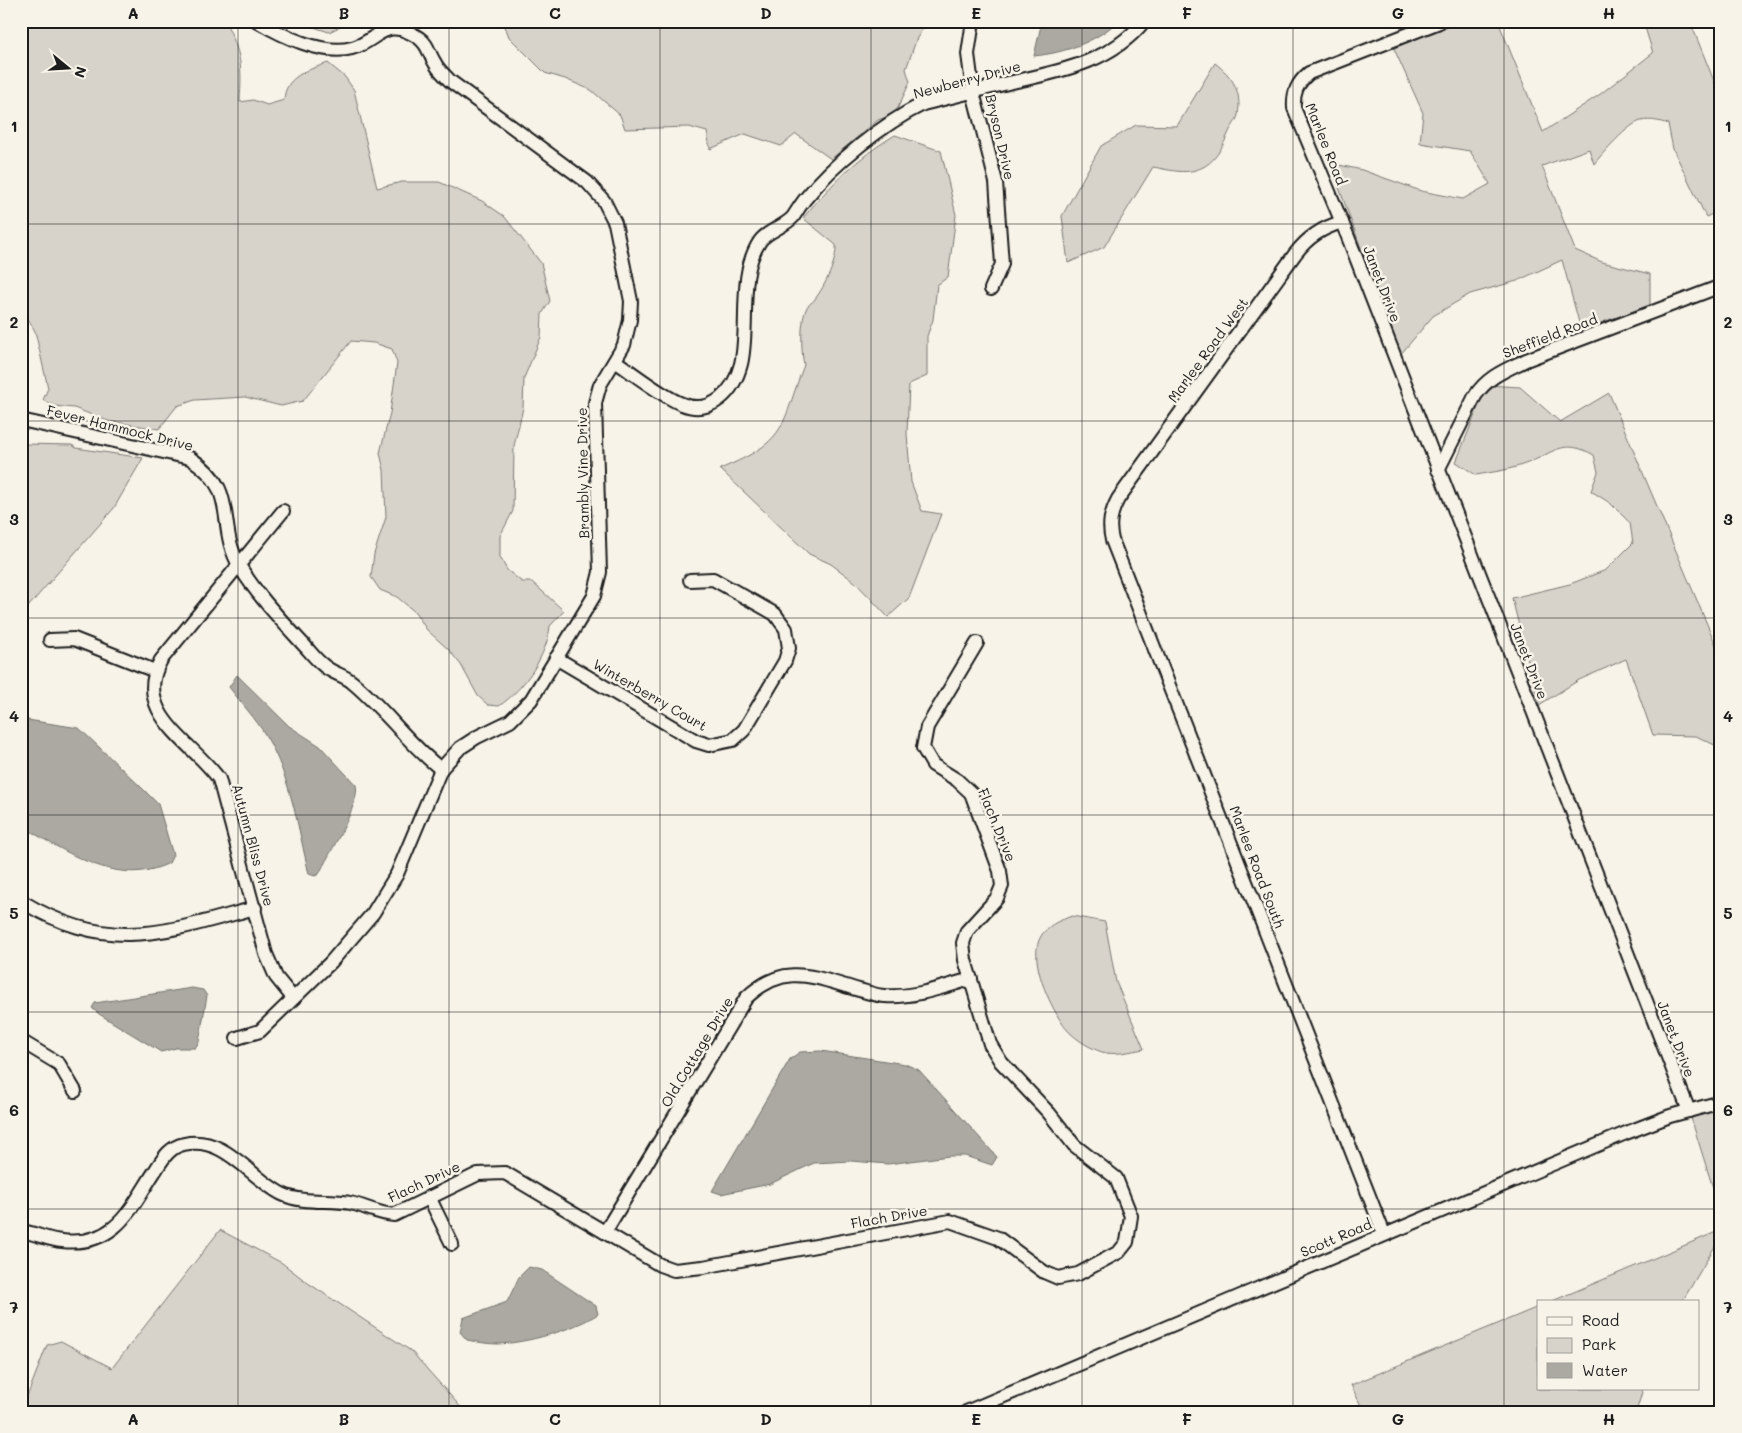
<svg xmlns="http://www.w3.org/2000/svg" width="1742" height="1433" font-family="Mali,sans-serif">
<rect width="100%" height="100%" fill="#f7f3e8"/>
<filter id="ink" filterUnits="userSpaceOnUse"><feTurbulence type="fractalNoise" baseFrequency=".02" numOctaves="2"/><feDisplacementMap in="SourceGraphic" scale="10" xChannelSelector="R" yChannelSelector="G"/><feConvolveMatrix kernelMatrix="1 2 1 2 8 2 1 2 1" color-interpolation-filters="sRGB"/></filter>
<g filter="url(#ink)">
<g fill="#d7d3cb" stroke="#7a7874">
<path d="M21 21H225C242 54 242 66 240 102L253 100 267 105 284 100C285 76 308 70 328 63L345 77 354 90 377 188 402 182H439L482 201 504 216 541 263 550 301 542 314 541 337 524 378 523 408 514 446 513 511 500 536V557L507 570 522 582H532L564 611 550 626C547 656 524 689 499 706L488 705 478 696 461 665 449 650 427 630 415 612 397 597 380 590 371 577 374 554 386 517 384 470 380 453 390 413 397 363 392 349 374 343 351 341 303 401 281 406 245 397 195 400 177 406 159 429 108 421 74 408 54 406 43 400 48 388 35 331 23 310 21 300Z"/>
<path d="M295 21H352L329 32Z"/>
<path d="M503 21H928L917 38 906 69 910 82 895 114 878 120 831 159 796 134 781 146 745 134 710 149 707 132 689 127 625 129 620 115 591 90 565 79 545 73 509 37Z"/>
<path d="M1439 21H1498L1543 132 1599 95 1653 53 1643 21H1690L1718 91H1721V210L1706 217 1673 149 1668 124C1659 121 1651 119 1641 121 1628 124 1603 153 1594 164L1589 149 1542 166 1575 250 1602 262 1650 274V305L1581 330 1562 260 1517 281 1470 294 1433 316 1400 355 1330 163 1362 170 1421 191 1463 199 1490 184 1470 151 1420 143 1423 113 1391 42Z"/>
<path d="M1215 63C1233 77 1242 91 1238 115 1237 121 1231 127 1229 132 1223 145 1218 158 1205 166 1188 176 1170 170 1153 167L1104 247 1068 263 1062 216 1101 146 1136 125 1177 126Z"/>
<path d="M895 135 941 151 956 215 948 277 937 285 933 320 927 336V376L909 384 907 434 911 482 922 511 941 514 909 598 888 617 855 582 831 564 809 554 720 469C789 440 780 428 804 365 801 352 800 319 807 307 809 304 813 302 815 299 825 286 837 261 836 245L803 218C830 185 858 157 895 135Z"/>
<path d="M1487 385 1520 387 1560 422 1609 393 1721 657V748L1696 736 1653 735 1626 659 1579 680 1539 705 1512 598 1570 584 1606 570 1633 543 1630 523 1610 503 1591 491 1598 472 1594 455C1562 437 1553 454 1525 464 1509 470 1493 472 1476 475L1456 462Z"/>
<path d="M24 444 72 445 76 448 143 458 114 508 21 615V460Z"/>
<path d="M1072 916 1105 922 1116 982 1144 1049C1131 1051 1114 1056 1102 1052 1087 1047 1070 1036 1062 1023 1049 1003 1030 963 1039 940 1045 926 1058 921 1072 916Z"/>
<path d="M1721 1105V1203L1718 1204 1691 1118Z"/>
<path d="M220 1230 282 1263 308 1283 411 1351 465 1412H21L47 1345 61 1341 112 1368Z"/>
<path d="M1721 1230V1236L1682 1302H1550Z"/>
<path d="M1538 1307V1389H1643L1636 1412H1364L1351 1385Z"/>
</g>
<g fill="#aca9a2" stroke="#72716c">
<path d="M1042 21H1118C1096 42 1064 53 1034 56Z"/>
<path d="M237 675 289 726 320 746 356 785C361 804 328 855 319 874L315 876 309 874C298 828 291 778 266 736 256 719 241 703 229 687Z"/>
<path d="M21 719 79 728 142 788 158 804 173 855 169 863C117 889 66 851 21 826Z"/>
<path d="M192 988 203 990 207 996 199 1042 195 1048H176L161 1052 99 1014 92 1008 95 1003Z"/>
<path d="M821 1051 905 1064 919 1070 997 1157 992 1165 965 1156H949L888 1164 851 1161 814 1163 770 1184 721 1194 712 1191 790 1059 800 1052Z"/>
<path d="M529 1267 542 1270 596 1306 598 1314C573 1330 527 1343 498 1344 488 1344 477 1342 467 1340L460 1332 463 1318 507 1302 519 1277Z"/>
</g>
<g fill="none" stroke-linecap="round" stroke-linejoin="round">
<g stroke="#1c1c1c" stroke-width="16">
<g id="minor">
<path d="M973 21 968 54 973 92 996 182 1002 264 991 289"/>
<path d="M1442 21 1309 73C1297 83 1293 93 1294 108L1348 237 1689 1111"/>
<path d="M1342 222C1322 228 1308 237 1295 254L1118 499C1111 512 1108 524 1112 540L1384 1234"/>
<path d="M615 361C633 373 663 397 682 404 712 416 734 391 741 364 750 327 737 275 760 241 767 231 784 227 793 217 797 211 801 204 806 198 833 164 884 123 923 104 951 97 980 90 1008 83 1057 72 1111 63 1144 21"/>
<path d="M21 420 190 458C241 491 215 524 240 567 257 595 280 619 302 643 309 650 315 659 323 665 331 673 344 675 352 682 385 709 408 744 441 769"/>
<path d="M1438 470 1475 396C1488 376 1506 370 1526 360L1721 286"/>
<path d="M283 511 161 660C131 713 193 742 219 779L266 954 276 977 293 998"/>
<path d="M50 640 74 639 155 671"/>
<path d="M556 658 696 741 709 745 733 740 744 730 785 661 789 648 786 629 775 614 713 579 690 580"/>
<path d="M21 901C109 954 163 933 255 908"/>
<path d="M237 1038 260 1031 331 962 373 913 397 874 441 769 460 748 477 737 510 721 531 700 594 596 600 572 595 403 600 385 624 345 630 320 631 301 615 223 604 201 587 182 450 81C445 75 438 70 435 63 429 54 428 44 419 38 384 14 378 42 352 48 324 56 282 36 257 21"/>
<path d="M21 1041 59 1064 75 1091"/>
<path d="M429 1197 452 1244"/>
<path d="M21 1231C35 1233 48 1240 62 1241 117 1247 131 1207 157 1168 164 1157 170 1147 184 1144 225 1135 250 1178 282 1194 303 1204 328 1199 350 1203 365 1206 378 1214 394 1215L478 1174 505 1173 660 1265 674 1270 703 1267 950 1221 998 1238 1044 1272 1058 1278 1078 1274 1119 1252 1127 1242 1131 1216 1116 1178 1074 1145 1049 1113 1001 1062 990 1044 965 960 963 943 967 931 997 898 1002 886 1000 871 971 793 957 780 933 765 923 748 927 727 977 643"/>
<path d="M605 1232 746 998C785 961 813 977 859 990 867 992 877 996 885 996 915 998 942 987 971 979"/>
<path d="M966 1412 1626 1133 1670 1116 1721 1102"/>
</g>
</g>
<use href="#minor" stroke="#f7f3e8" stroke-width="12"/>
</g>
</g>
<path fill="none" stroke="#1c1c1c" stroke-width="1" stroke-opacity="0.55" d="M238 21V1412M449 21V1412M660 21V1412M871 21V1412M1082 21V1412M1293 21V1412M1504 21V1412M21 224H1721M21 421H1721M21 618H1721M21 815H1721M21 1012H1721M21 1209H1721"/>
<g text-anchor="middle" stroke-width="5" stroke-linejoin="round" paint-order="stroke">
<g font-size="14" fill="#1c1c1c" stroke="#f7f3e8">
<text transform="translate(967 80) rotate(-15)" y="5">Newberry Drive</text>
<text transform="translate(1000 137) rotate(77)" y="5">Bryson Drive</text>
<text transform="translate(1326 144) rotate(68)" y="5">Marlee Road</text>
<text transform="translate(1382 284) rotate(69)" y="5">Janet Drive</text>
<text transform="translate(1550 336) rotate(-21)" y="5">Sheffield Road</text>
<text transform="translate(1208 350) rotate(-54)" y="5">Marlee Road West</text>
<text transform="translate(120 428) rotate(14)" y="5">Fever Hammock Drive</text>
<text transform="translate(583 473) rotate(-91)" y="5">Brambly Vine Drive</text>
<text transform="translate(1529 661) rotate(69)" y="5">Janet Drive</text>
<text transform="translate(650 695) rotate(30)" y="5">Winterberry Court</text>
<text transform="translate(997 825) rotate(68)" y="5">Flach Drive</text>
<text transform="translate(253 845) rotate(75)" y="5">Autumn Bliss Drive</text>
<text transform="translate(1257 867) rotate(69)" y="5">Marlee Road South</text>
<text transform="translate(1676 1039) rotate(69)" y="5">Janet Drive</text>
<text transform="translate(697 1052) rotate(-59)" y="5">Old Cottage Drive</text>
<text transform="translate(424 1182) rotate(-25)" y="5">Flach Drive</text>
<text transform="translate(889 1217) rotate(-10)" y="5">Flach Drive</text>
<text transform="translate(1336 1238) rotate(-23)" y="5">Scott Road</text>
</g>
</g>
<rect width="1742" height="1433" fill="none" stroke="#f7f3e8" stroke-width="55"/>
<rect x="1537" y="1300" width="162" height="90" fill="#f7f3e8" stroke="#9f9d96"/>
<rect x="1547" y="1317" width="25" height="8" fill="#f7f3e8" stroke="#9f9d96"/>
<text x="1582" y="1326" font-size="15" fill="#1c1c1c">Road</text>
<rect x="1547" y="1338" width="25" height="15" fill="#d7d3cb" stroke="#9f9d96"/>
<text x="1582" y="1350" font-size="15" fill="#1c1c1c">Park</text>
<rect x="1547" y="1363" width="25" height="15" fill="#aca9a2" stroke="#9f9d96"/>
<text x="1582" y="1376" font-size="15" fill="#1c1c1c">Water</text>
<g transform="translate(68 68) rotate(108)" stroke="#f7f3e8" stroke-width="4" paint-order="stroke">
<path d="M0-4L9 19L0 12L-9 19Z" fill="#1c1c1c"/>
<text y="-8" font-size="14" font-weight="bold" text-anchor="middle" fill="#1c1c1c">N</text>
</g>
<rect x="28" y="28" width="1686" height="1378" fill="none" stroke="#1c1c1c" stroke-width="2"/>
<g font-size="16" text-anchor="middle" font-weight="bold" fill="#1c1c1c">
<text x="133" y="19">A</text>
<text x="344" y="19">B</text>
<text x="555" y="19">C</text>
<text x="766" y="19">D</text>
<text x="976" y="19">E</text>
<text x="1187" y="19">F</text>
<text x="1398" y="19">G</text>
<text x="1609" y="19">H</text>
<text x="14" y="132">1</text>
<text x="1728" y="132">1</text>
<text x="14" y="328">2</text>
<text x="1728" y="328">2</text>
<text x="14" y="525">3</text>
<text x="1728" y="525">3</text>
<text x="14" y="722">4</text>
<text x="1728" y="722">4</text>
<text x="14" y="919">5</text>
<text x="1728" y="919">5</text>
<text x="14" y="1116">6</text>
<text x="1728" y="1116">6</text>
<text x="14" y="1313">7</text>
<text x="1728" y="1313">7</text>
<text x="133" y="1425">A</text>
<text x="344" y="1425">B</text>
<text x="555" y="1425">C</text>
<text x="766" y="1425">D</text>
<text x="976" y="1425">E</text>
<text x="1187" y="1425">F</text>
<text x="1398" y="1425">G</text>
<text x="1609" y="1425">H</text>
</g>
</svg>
